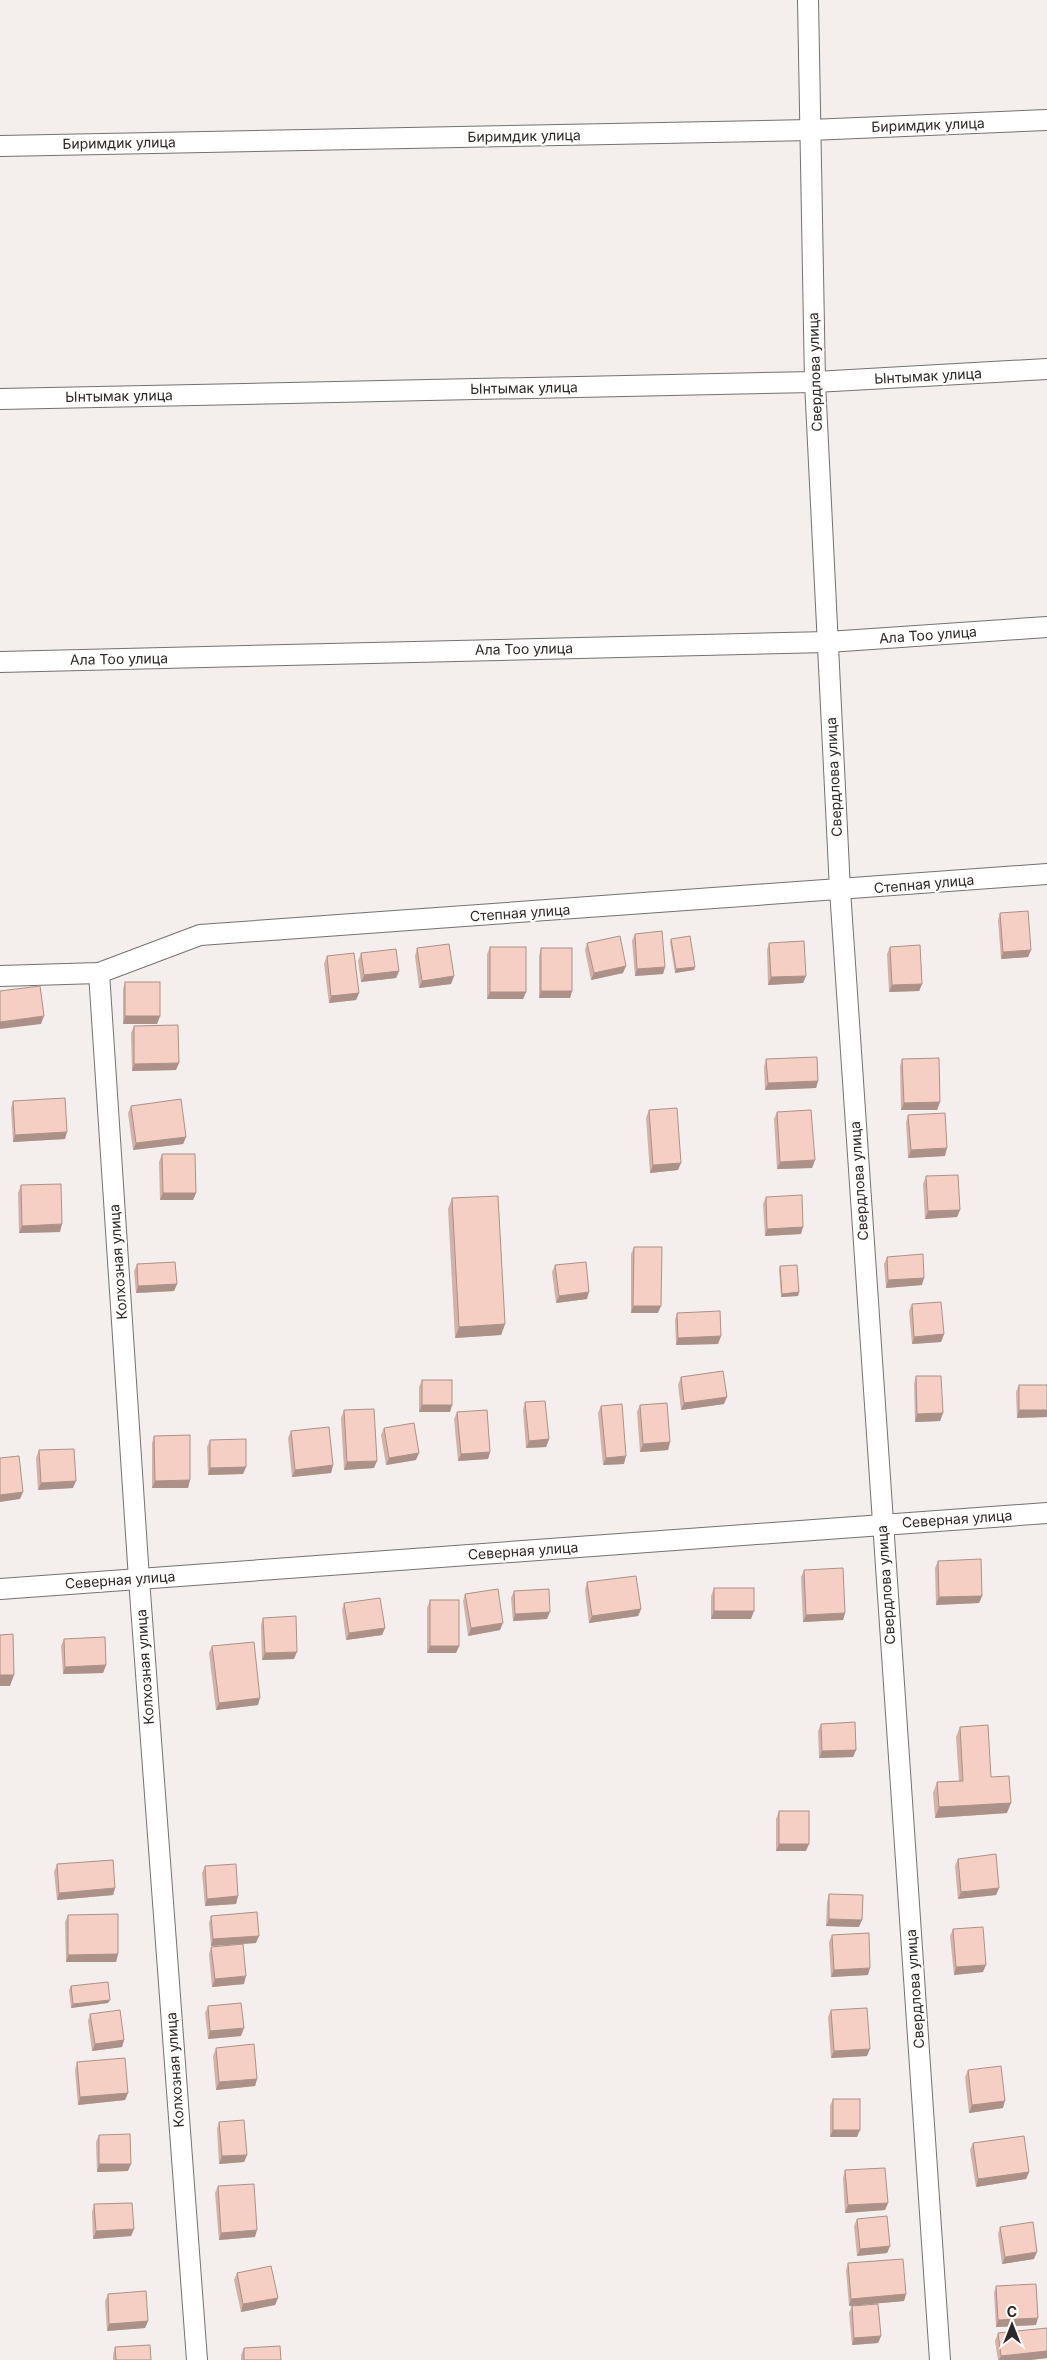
<svg xmlns="http://www.w3.org/2000/svg" width="1047" height="2360" font-family="Inter,sans-serif">
<rect width="100%" height="100%" fill="#f4efed"/>
<g fill="none" stroke-linecap="round" stroke-linejoin="round">
<g stroke="#75716f" stroke-width="22">
<g id="minor">
<path d="M808 0 815 382 840 890 940 2360"/>
<path d="M0 146 810 130 1047 120"/>
<path d="M0 399 815 382 1047 369"/>
<path d="M0 662 828 642 1047 627"/>
<path d="M99 973 139 1579 197 2360"/>
<path d="M0 976 99 973 200 935 1047 874"/>
<path d="M0 1589 1047 1513"/>
</g>
</g>
<use href="#minor" stroke="#fff" stroke-width="20"/>
</g>
<g fill="#d3b2a8">
<path d="M1000 913 1031 950 1028 957 1001 959 998 920Z"/>
<path d="M635 934 665 967 663 974 635 976 632 941Z"/>
<path d="M671 939 695 967 694 970 675 973 670 942Z"/>
<path d="M587 943 623 973 591 980 585 950Z"/>
<path d="M769 943 806 976 803 983 768 985 767 950Z"/>
<path d="M490 947 526 992 523 999H487V954Z"/>
<path d="M890 947 922 984 919 991 889 992 887 954Z"/>
<path d="M417 948 454 976 451 984 419 988 415 956Z"/>
<path d="M541 948 572 991 570 998H539V956Z"/>
<path d="M361 953 399 971 396 978 361 982 358 961Z"/>
<path d="M327 956 359 993 356 1000 329 1003 324 964Z"/>
<path d="M125 982 160 1016 157 1024H123V989Z"/>
<path d="M134 1026 176 1070 132 1071 131 1033Z"/>
<path d="M766 1059 818 1081 816 1088 765 1090 764 1067Z"/>
<path d="M902 1059 940 1102 937 1110H901L900 1066Z"/>
<path d="M13 1101 65 1139 13 1142 11 1108Z"/>
<path d="M131 1106 186 1137 183 1144 133 1150 128 1113Z"/>
<path d="M649 1110 678 1170 650 1173 646 1118Z"/>
<path d="M777 1112 815 1160 812 1168 777 1169 774 1119Z"/>
<path d="M908 1115 945 1156 908 1158 906 1122Z"/>
<path d="M162 1154 196 1193 193 1200H160L159 1162Z"/>
<path d="M926 1176 960 1210 957 1217 925 1219 923 1184Z"/>
<path d="M21 1185 60 1232 19 1233 18 1193Z"/>
<path d="M766 1197 801 1234 765 1236 763 1204Z"/>
<path d="M452 1198 505 1324 501 1335 455 1338 448 1209Z"/>
<path d="M634 1247 658 1313H631V1254Z"/>
<path d="M887 1257 922 1285 886 1288 884 1264Z"/>
<path d="M137 1264 177 1284 174 1291 136 1293 134 1271Z"/>
<path d="M555 1265 587 1299 556 1303 552 1272Z"/>
<path d="M780 1266 799 1292 798 1296 781 1297 779 1270Z"/>
<path d="M912 1304 944 1334 941 1342 912 1344 909 1311Z"/>
<path d="M677 1313 721 1336 718 1344 676 1345 675 1320Z"/>
<path d="M916 1376 943 1413 940 1421 915 1422 914 1384Z"/>
<path d="M681 1377 724 1404 681 1410 678 1385Z"/>
<path d="M422 1380 452 1405 450 1412H419V1387Z"/>
<path d="M1019 1385H1047V1417L1017 1418 1016 1392Z"/>
<path d="M525 1402 549 1439 546 1447 526 1448 523 1410Z"/>
<path d="M640 1405 670 1442 668 1450 640 1452 637 1412Z"/>
<path d="M601 1406 624 1464 603 1465 598 1413Z"/>
<path d="M344 1410 374 1468 344 1470 341 1418Z"/>
<path d="M457 1412 490 1452 488 1459 458 1461 454 1419Z"/>
<path d="M384 1428 416 1460 386 1465 381 1435Z"/>
<path d="M291 1431 333 1465 331 1473 292 1477 288 1438Z"/>
<path d="M154 1436 190 1480 188 1488H152V1443Z"/>
<path d="M210 1440 246 1467 243 1474 208 1475 207 1447Z"/>
<path d="M39 1450 73 1488 38 1490 36 1458Z"/>
<path d="M938 1561 982 1596 979 1603 936 1605 935 1568Z"/>
<path d="M804 1570 845 1613 843 1620 803 1622 801 1577Z"/>
<path d="M587 1582 641 1609 638 1616 589 1623 585 1590Z"/>
<path d="M714 1588 751 1619H711V1596Z"/>
<path d="M514 1591 547 1619 513 1621 511 1598Z"/>
<path d="M465 1594 500 1630 468 1636 463 1601Z"/>
<path d="M430 1600 459 1646 456 1653H427V1608Z"/>
<path d="M344 1603 385 1628 382 1635 346 1640 342 1610Z"/>
<path d="M263 1618 294 1659 262 1660 261 1625Z"/>
<path d="M64 1639 106 1665 103 1673 63 1674 61 1646Z"/>
<path d="M212 1646 258 1705 216 1710 209 1653Z"/>
<path d="M821 1724 856 1750 853 1757 819 1758 818 1731Z"/>
<path d="M960 1727 991 1777 1007 1813 935 1818 933 1793 937 1782 959 1781 956 1737Z"/>
<path d="M779 1811 806 1851H776V1819Z"/>
<path d="M958 1859 999 1888 996 1895 958 1899 955 1866Z"/>
<path d="M57 1864 115 1888 113 1895 57 1900 54 1872Z"/>
<path d="M205 1866 238 1896 236 1904 205 1906 202 1873Z"/>
<path d="M829 1894 859 1927 826 1926 827 1902Z"/>
<path d="M68 1915 118 1954 116 1962H66L65 1922Z"/>
<path d="M211 1916 256 1943 211 1946 209 1923Z"/>
<path d="M953 1929 983 1972 954 1975 950 1936Z"/>
<path d="M832 1935 868 1975 831 1977 829 1942Z"/>
<path d="M211 1947 244 1984 212 1987 209 1954Z"/>
<path d="M71 1986 108 2003 71 2008 69 1990Z"/>
<path d="M208 2006 241 2036 208 2039 205 2013Z"/>
<path d="M831 2010 867 2056 831 2058 828 2017Z"/>
<path d="M90 2014 124 2040 122 2047 92 2051 88 2021Z"/>
<path d="M216 2048 257 2079 255 2086 216 2090 213 2056Z"/>
<path d="M77 2062 128 2093 125 2100 78 2105 75 2070Z"/>
<path d="M968 2070 1003 2108 969 2113 965 2077Z"/>
<path d="M833 2099 857 2137H830V2106Z"/>
<path d="M219 2122 247 2155 244 2162 219 2164 217 2129Z"/>
<path d="M99 2135 128 2171 97 2172 96 2142Z"/>
<path d="M973 2143 1029 2172 1026 2179 976 2187 970 2150Z"/>
<path d="M845 2170 888 2203 885 2210 845 2213 843 2178Z"/>
<path d="M218 2186 255 2237 219 2240 215 2193Z"/>
<path d="M94 2204 134 2229 131 2236 93 2239 92 2212Z"/>
<path d="M857 2219 890 2246 887 2253 857 2256 854 2226Z"/>
<path d="M1000 2227 1034 2259 1002 2264 998 2234Z"/>
<path d="M848 2263 906 2294 904 2301 849 2306 846 2270Z"/>
<path d="M237 2273 278 2298 275 2305 241 2312 234 2280Z"/>
<path d="M996 2286 1036 2325 996 2327 994 2293Z"/>
<path d="M108 2294 148 2321 145 2328 107 2331 105 2301Z"/>
<path d="M852 2306 881 2336 878 2343 852 2345 849 2313Z"/>
<path d="M1047 2328V2358L1030 2360H998L995 2341 998 2333Z"/>
<path d="M115 2347 151 2360H113V2355Z"/>
<path d="M244 2348 281 2360H241V2355Z"/>
</g>
<g fill="#ac9188">
<path d="M1031 950 1028 957 1001 959 1003 952Z"/>
<path d="M626 966 623 973 591 980 594 973Z"/>
<path d="M665 967 663 974 635 976 637 969Z"/>
<path d="M695 967 694 970 675 973 676 969Z"/>
<path d="M399 971 396 978 361 982 364 975Z"/>
<path d="M454 976 451 984 419 988 422 981Z"/>
<path d="M806 976 803 983 768 985 771 977Z"/>
<path d="M922 984 919 991 889 992 892 985Z"/>
<path d="M541 991H572L570 998H539Z"/>
<path d="M490 992H526L523 999H487Z"/>
<path d="M359 993 356 1000 329 1003 331 996Z"/>
<path d="M44 1016 41 1024 0 1029V1022Z"/>
<path d="M125 1016H160L157 1024H123Z"/>
<path d="M179 1063 176 1070 132 1071 134 1064Z"/>
<path d="M818 1081 816 1088 765 1090 768 1083Z"/>
<path d="M940 1102 937 1110H901L904 1103Z"/>
<path d="M67 1132 65 1139 13 1142 15 1135Z"/>
<path d="M186 1137 183 1144 133 1150 136 1143Z"/>
<path d="M947 1148 945 1156 908 1158 911 1150Z"/>
<path d="M815 1160 812 1168 777 1169 780 1162Z"/>
<path d="M681 1163 678 1170 650 1173 653 1165Z"/>
<path d="M163 1193H196L193 1200H160Z"/>
<path d="M960 1210 957 1217 925 1219 928 1211Z"/>
<path d="M62 1224 60 1232 19 1233 22 1226Z"/>
<path d="M803 1227 801 1234 765 1236 767 1229Z"/>
<path d="M924 1278 922 1285 886 1288 888 1280Z"/>
<path d="M177 1284 174 1291 136 1293 138 1286Z"/>
<path d="M589 1292 587 1299 556 1303 559 1296Z"/>
<path d="M799 1292 798 1296 781 1297 782 1294Z"/>
<path d="M633 1306H661L658 1313H631Z"/>
<path d="M505 1324 501 1335 455 1338 459 1327Z"/>
<path d="M944 1334 941 1342 912 1344 914 1337Z"/>
<path d="M721 1336 718 1344 676 1345 678 1338Z"/>
<path d="M727 1397 724 1404 681 1410 684 1403Z"/>
<path d="M422 1405H452L450 1412H419Z"/>
<path d="M1019 1410H1047V1417L1017 1418Z"/>
<path d="M943 1413 940 1421 915 1422 917 1414Z"/>
<path d="M549 1439 546 1447 526 1448 529 1441Z"/>
<path d="M670 1442 668 1450 640 1452 643 1444Z"/>
<path d="M490 1452 488 1459 458 1461 461 1454Z"/>
<path d="M419 1453 416 1460 386 1465 389 1458Z"/>
<path d="M626 1456 624 1464 603 1465 606 1458Z"/>
<path d="M377 1461 374 1468 344 1470 347 1462Z"/>
<path d="M333 1465 331 1473 292 1477 295 1470Z"/>
<path d="M246 1467 243 1474 208 1475 210 1468Z"/>
<path d="M190 1480 188 1488H152L155 1481Z"/>
<path d="M76 1481 73 1488 38 1490 41 1483Z"/>
<path d="M23 1492 20 1499 0 1502V1495Z"/>
<path d="M982 1596 979 1603 936 1605 939 1597Z"/>
<path d="M641 1609 638 1616 589 1623 592 1616Z"/>
<path d="M714 1611H754L751 1619H711Z"/>
<path d="M550 1612 547 1619 513 1621 515 1614Z"/>
<path d="M845 1613 843 1620 803 1622 806 1615Z"/>
<path d="M503 1623 500 1630 468 1636 471 1628Z"/>
<path d="M385 1628 382 1635 346 1640 349 1633Z"/>
<path d="M430 1646H459L456 1653H427Z"/>
<path d="M297 1652 294 1659 262 1660 265 1653Z"/>
<path d="M106 1665 103 1673 63 1674 65 1667Z"/>
<path d="M0 1675H14L10 1686H0Z"/>
<path d="M260 1698 258 1705 216 1710 219 1703Z"/>
<path d="M856 1750 853 1757 819 1758 822 1751Z"/>
<path d="M1011 1803 1007 1813 935 1818 939 1807Z"/>
<path d="M779 1844H809L806 1851H776Z"/>
<path d="M115 1888 113 1895 57 1900 59 1893Z"/>
<path d="M999 1888 996 1895 958 1899 961 1892Z"/>
<path d="M238 1896 236 1904 205 1906 207 1899Z"/>
<path d="M829 1919 862 1920 859 1927 826 1926Z"/>
<path d="M259 1936 256 1943 211 1946 213 1939Z"/>
<path d="M118 1954 116 1962H66L68 1955Z"/>
<path d="M986 1965 983 1972 954 1975 956 1967Z"/>
<path d="M870 1968 868 1975 831 1977 834 1970Z"/>
<path d="M246 1976 244 1984 212 1987 215 1979Z"/>
<path d="M110 2000 108 2003 71 2008 73 2004Z"/>
<path d="M244 2028 241 2036 208 2039 210 2031Z"/>
<path d="M124 2040 122 2047 92 2051 95 2044Z"/>
<path d="M870 2049 867 2056 831 2058 834 2051Z"/>
<path d="M257 2079 255 2086 216 2090 219 2082Z"/>
<path d="M128 2093 125 2100 78 2105 80 2097Z"/>
<path d="M1005 2101 1003 2108 969 2113 972 2105Z"/>
<path d="M833 2130H860L857 2137H830Z"/>
<path d="M247 2155 244 2162 219 2164 222 2156Z"/>
<path d="M99 2164H131L128 2171 97 2172Z"/>
<path d="M1029 2172 1026 2179 976 2187 978 2179Z"/>
<path d="M888 2203 885 2210 845 2213 848 2205Z"/>
<path d="M134 2229 131 2236 93 2239 96 2231Z"/>
<path d="M257 2230 255 2237 219 2240 221 2233Z"/>
<path d="M890 2246 887 2253 857 2256 860 2249Z"/>
<path d="M1037 2252 1034 2259 1002 2264 1005 2257Z"/>
<path d="M906 2294 904 2301 849 2306 851 2299Z"/>
<path d="M278 2298 275 2305 241 2312 243 2304Z"/>
<path d="M1038 2318 1036 2325 996 2327 998 2320Z"/>
<path d="M148 2321 145 2328 107 2331 109 2324Z"/>
<path d="M881 2336 878 2343 852 2345 854 2338Z"/>
<path d="M1047 2351V2358L1030 2360H999L1001 2356Z"/>
</g>
<g fill="#f5cfc3" stroke="#ac9188">
<path d="M1028 911 1031 950 1003 952 1000 913Z"/>
<path d="M662 931 665 967 637 969 635 934Z"/>
<path d="M620 936 626 966 594 973 587 943Z"/>
<path d="M690 936 695 967 676 969 671 939Z"/>
<path d="M804 941 806 976 771 977 769 943Z"/>
<path d="M449 944 454 976 422 981 417 948Z"/>
<path d="M920 945 922 984 892 985 890 947Z"/>
<rect x="490" y="947" width="36" height="45"/>
<rect x="541" y="948" width="31" height="43"/>
<path d="M396 949 399 971 364 975 361 953Z"/>
<path d="M354 953 359 993 331 996 327 956Z"/>
<rect x="125" y="982" width="35" height="34"/>
<path d="M40 986 44 1016 0 1022V991Z"/>
<path d="M178 1025 179 1063 134 1064V1026Z"/>
<path d="M817 1057 818 1081 768 1083 766 1059Z"/>
<path d="M939 1058 940 1102 904 1103 902 1059Z"/>
<path d="M65 1098 67 1132 15 1135 13 1101Z"/>
<path d="M181 1099 186 1137 136 1143 131 1106Z"/>
<path d="M677 1108 681 1163 653 1165 649 1110Z"/>
<path d="M811 1110 815 1160 780 1162 777 1112Z"/>
<path d="M945 1113 947 1148 911 1150 908 1115Z"/>
<path d="M162 1154H195L196 1193H163Z"/>
<path d="M958 1175 960 1210 928 1211 926 1176Z"/>
<path d="M61 1184 62 1224 22 1226 21 1185Z"/>
<path d="M802 1195 803 1227 767 1229 766 1197Z"/>
<path d="M498 1196 505 1324 459 1327 452 1198Z"/>
<path d="M634 1247H662L661 1306H633Z"/>
<path d="M923 1254 924 1278 888 1280 887 1257Z"/>
<path d="M175 1262 177 1284 138 1286 137 1264Z"/>
<path d="M586 1262 589 1292 559 1296 555 1265Z"/>
<path d="M797 1265 799 1292 782 1294 780 1266Z"/>
<path d="M941 1302 944 1334 914 1337 912 1304Z"/>
<path d="M720 1311 721 1336 678 1338 677 1313Z"/>
<path d="M723 1371 727 1397 684 1403 681 1377Z"/>
<path d="M916 1376H941L943 1413 917 1414Z"/>
<rect x="422" y="1380" width="30" height="25"/>
<rect x="1019" y="1385" width="28" height="25"/>
<path d="M545 1401 549 1439 529 1441 525 1402Z"/>
<path d="M667 1403 670 1442 643 1444 640 1405Z"/>
<path d="M622 1404 626 1456 606 1458 601 1406Z"/>
<path d="M374 1409 377 1461 347 1462 344 1410Z"/>
<path d="M487 1410 490 1452 461 1454 457 1412Z"/>
<path d="M414 1423 419 1453 389 1458 384 1428Z"/>
<path d="M329 1427 333 1465 295 1470 291 1431Z"/>
<path d="M190 1435V1480L155 1481 154 1436Z"/>
<path d="M246 1439V1467L210 1468V1440Z"/>
<path d="M74 1449 76 1481 41 1483 39 1450Z"/>
<path d="M19 1456 23 1492 0 1495V1458Z"/>
<path d="M981 1559 982 1596 939 1597 938 1561Z"/>
<path d="M843 1568 845 1613 806 1615 804 1570Z"/>
<path d="M636 1576 641 1609 592 1616 587 1582Z"/>
<rect x="714" y="1588" width="40" height="23"/>
<path d="M498 1589 503 1623 471 1628 465 1594Z"/>
<path d="M549 1589 550 1612 515 1614 514 1591Z"/>
<path d="M380 1598 385 1628 349 1633 344 1603Z"/>
<rect x="430" y="1600" width="29" height="46"/>
<path d="M296 1616 297 1652 265 1653 263 1618Z"/>
<path d="M13 1634 14 1675H0V1635Z"/>
<path d="M105 1637 106 1665 65 1667 64 1639Z"/>
<path d="M254 1642 260 1698 219 1703 212 1646Z"/>
<path d="M855 1722 856 1750 822 1751 821 1724Z"/>
<path d="M988 1725 991 1777 1009 1776 1011 1803 939 1807 937 1782 963 1781 960 1727Z"/>
<rect x="779" y="1811" width="30" height="33"/>
<path d="M996 1854 999 1888 961 1892 958 1859Z"/>
<path d="M113 1860 115 1888 59 1893 57 1864Z"/>
<path d="M236 1864 238 1896 207 1899 205 1866Z"/>
<path d="M829 1894 863 1895 862 1920 829 1919Z"/>
<path d="M257 1912 259 1936 213 1939 211 1916Z"/>
<path d="M118 1914V1954L68 1955V1915Z"/>
<path d="M983 1927 986 1965 956 1967 953 1929Z"/>
<path d="M869 1933 870 1968 834 1970 832 1935Z"/>
<path d="M243 1944 246 1976 215 1979 211 1947Z"/>
<path d="M108 1982 110 2000 73 2004 71 1986Z"/>
<path d="M241 2003 244 2028 210 2031 208 2006Z"/>
<path d="M867 2008 870 2049 834 2051 831 2010Z"/>
<path d="M120 2010 124 2040 95 2044 90 2014Z"/>
<path d="M254 2044 257 2079 219 2082 216 2048Z"/>
<path d="M125 2058 128 2093 80 2097 77 2062Z"/>
<path d="M1001 2066 1005 2101 972 2105 968 2070Z"/>
<rect x="833" y="2099" width="27" height="31"/>
<path d="M244 2120 247 2155 222 2156 219 2122Z"/>
<path d="M130 2134 131 2164H99V2135Z"/>
<path d="M1024 2136 1029 2172 978 2179 973 2143Z"/>
<path d="M885 2168 888 2203 848 2205 845 2170Z"/>
<path d="M254 2184 257 2230 221 2233 218 2186Z"/>
<path d="M132 2203 134 2229 96 2231 94 2204Z"/>
<path d="M887 2216 890 2246 860 2249 857 2219Z"/>
<path d="M1033 2222 1037 2252 1005 2257 1000 2227Z"/>
<path d="M903 2259 906 2294 851 2299 848 2263Z"/>
<path d="M271 2266 278 2298 243 2304 237 2273Z"/>
<path d="M1036 2284 1038 2318 998 2320 996 2286Z"/>
<path d="M146 2291 148 2321 109 2324 108 2294Z"/>
<path d="M878 2304 881 2336 854 2338 852 2306Z"/>
<path d="M1047 2328V2351L1001 2356 998 2333Z"/>
<path d="M150 2345 151 2360H116L115 2347Z"/>
<path d="M280 2346 281 2360H244V2348Z"/>
</g>
<g text-anchor="middle" stroke-width="4.5" stroke-linejoin="round" paint-order="stroke">
<g font-size="14" fill="#2b2928" stroke="#fffdfc">
<text transform="translate(928 125) rotate(-2)" y="5">Биримдик улица</text>
<text transform="translate(524 136) rotate(-1)" y="5">Биримдик улица</text>
<text transform="translate(119 143) rotate(-1)" y="5">Биримдик улица</text>
<text transform="translate(815 372) rotate(-92)" y="5">Свердлова улица</text>
<text transform="translate(928 376) rotate(-3)" y="5">Ынтымак улица</text>
<text transform="translate(524 388) rotate(-1)" y="5">Ынтымак улица</text>
<text transform="translate(119 396) rotate(-1)" y="5">Ынтымак улица</text>
<text transform="translate(928 635) rotate(-4)" y="5">Ала Тоо улица</text>
<text transform="translate(524 649) rotate(-1)" y="5">Ала Тоо улица</text>
<text transform="translate(119 659) rotate(-1)" y="5">Ала Тоо улица</text>
<text transform="translate(834 777) rotate(-93)" y="5">Свердлова улица</text>
<text transform="translate(924 884) rotate(-5)" y="5">Степная улица</text>
<text transform="translate(520 913) rotate(-4)" y="5">Степная улица</text>
<text transform="translate(859 1181) rotate(-94)" y="5">Свердлова улица</text>
<text transform="translate(118 1262) rotate(-94)" y="5">Колхозная улица</text>
<text transform="translate(957 1519) rotate(-4)" y="5">Северная улица</text>
<text transform="translate(523 1551) rotate(-4)" y="5">Северная улица</text>
<text transform="translate(120 1580) rotate(-4)" y="5">Северная улица</text>
<text transform="translate(886 1585) rotate(-94)" y="5">Свердлова улица</text>
<text transform="translate(145 1667) rotate(-94)" y="5">Колхозная улица</text>
<text transform="translate(915 1989) rotate(-94)" y="5">Свердлова улица</text>
<text transform="translate(175 2070) rotate(-94)" y="5">Колхозная улица</text>
</g>
</g>
<g transform="translate(1012 2325)" stroke="#fffdfc" stroke-width="4" paint-order="stroke">
<path d="M0-4L9 19L0 12L-9 19Z" fill="#2b2928"/>
<text y="-8" font-size="14" font-weight="bold" text-anchor="middle" fill="#2b2928">С</text>
</g>
</svg>
